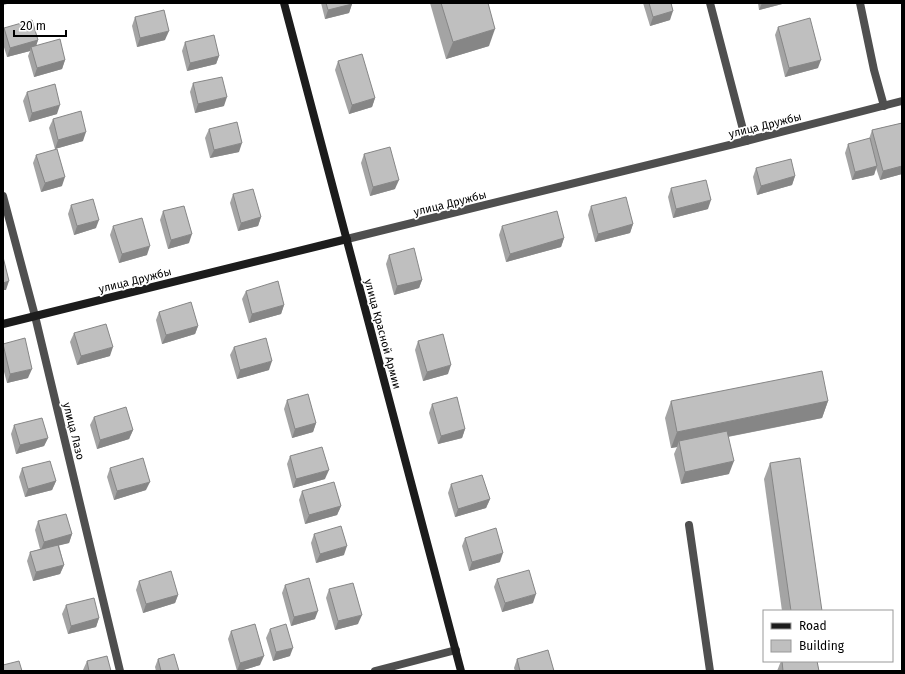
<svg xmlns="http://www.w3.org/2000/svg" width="905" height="674" font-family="'Fira Sans',sans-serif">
<rect width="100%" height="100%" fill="#fff"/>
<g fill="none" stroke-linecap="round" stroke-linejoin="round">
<path stroke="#4f4f4f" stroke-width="8" d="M689 525 710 671"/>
<g stroke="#4f4f4f" stroke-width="8">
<path d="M710 3 746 141"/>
<path d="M860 3 874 70 884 106"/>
<path d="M3 196 35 316 120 671"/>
<path d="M347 239 746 141 902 101"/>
<path d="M375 671 456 650"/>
</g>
<g stroke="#1c1c1c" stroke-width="8">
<path d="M284 3 461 671"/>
<path d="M3 324 347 239"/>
</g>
</g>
<g fill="#a4a4a4">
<path d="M321 3H352V4L349 13 325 19Z"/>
<path d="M430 3H488L489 46 446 59Z"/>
<path d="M643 3H671L670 20 650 26Z"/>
<path d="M758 3H786L759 10Z"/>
<path d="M135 17 165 40 137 47 132 26Z"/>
<path d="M778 27 818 68 785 77 775 35Z"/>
<path d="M4 28 38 40 36 46 65 60 62 69 34 77 28 56 30 51 7 57 3 44V31Z"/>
<path d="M185 42 219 56 216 64 187 71 182 51Z"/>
<path d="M338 61 375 98 372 107 349 114 335 70Z"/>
<path d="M193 83 224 106 195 113 190 92Z"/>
<path d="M27 92 57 114 29 122 23 101Z"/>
<path d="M53 119 83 141 55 149 49 128Z"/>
<path d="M902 123V174L880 180 876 168 874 175 852 180 845 153 848 144 869 139 872 130Z"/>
<path d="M209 129 239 152 210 158 205 138Z"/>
<path d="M364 154 395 189 370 196 361 163Z"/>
<path d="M36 155 62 186 41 192 33 163Z"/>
<path d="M756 168 795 176 792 185 757 195 753 177Z"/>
<path d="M671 188 708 209 673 218 668 197Z"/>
<path d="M233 194 261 217 258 226 238 231 230 203Z"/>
<path d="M71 205 96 228 74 235 68 214Z"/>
<path d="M591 206 633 224 630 233 595 242 588 215Z"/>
<path d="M163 211 189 243 168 249 160 220Z"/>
<path d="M113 226 147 255 119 263 110 235Z"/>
<path d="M502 226 564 238 561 247 506 262 499 235Z"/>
<path d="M389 255 422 280 419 288 394 295 386 264Z"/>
<path d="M246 291 284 305 281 314 249 323 242 299Z"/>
<path d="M159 312 198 326 195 334 162 344 156 320Z"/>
<path d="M74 333 110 356 77 365 70 342Z"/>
<path d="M418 341 448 374 423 381 415 350Z"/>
<path d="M3 344 28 378 7 383 3 368Z"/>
<path d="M234 347 269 370 237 379 230 355Z"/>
<path d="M287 400 316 423 313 432 292 438 284 409Z"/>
<path d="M671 401H828L822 418 728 437 729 474 681 484 674 454 677 447 671 448 665 418Z"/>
<path d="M432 404 465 429 462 438 438 444 429 413Z"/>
<path d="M94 417 133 430 129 439 97 449 90 425Z"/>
<path d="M14 425 48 438 44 446 16 454 11 434Z"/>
<path d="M290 456 325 479 293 488 287 464Z"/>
<path d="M770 463 822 611H782L764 479Z"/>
<path d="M22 468 56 481 52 490 25 497 19 477Z"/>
<path d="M110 468 146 490 114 500 107 477Z"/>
<path d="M451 484 490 499 486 508 455 517 448 493Z"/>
<path d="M302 491 341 506 337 515 305 524 299 500Z"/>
<path d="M38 521 72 534 69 543 59 545 64 565 60 574 33 581 27 561 30 552 40 549 35 530Z"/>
<path d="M314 534 344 555 316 563 311 543Z"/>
<path d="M465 538 500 562 469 571 462 546Z"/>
<path d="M497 579 533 603 502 612 494 587Z"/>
<path d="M139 581 178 595 175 603 143 613 136 590Z"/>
<path d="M285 585 315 619 291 626 282 593Z"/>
<path d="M329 589 358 624 335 630 326 598Z"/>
<path d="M66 605 99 618 96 627 68 634 62 614Z"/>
<path d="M270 629 290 656 273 661 266 638Z"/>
<path d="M231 631 260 665 240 671H237L228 639Z"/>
<path d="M158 659 179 671H156L155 667Z"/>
<path d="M517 659 554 671H515L514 668Z"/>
<path d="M87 661 111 671H84L83 670Z"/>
<path d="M781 661H817L819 671H777Z"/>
</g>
<g fill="#868686">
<path d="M3 3H11L3 5Z"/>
<path d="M762 3H786L759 10Z"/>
<path d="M352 4 349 13 325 19 328 10Z"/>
<path d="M673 11 670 20 650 26 653 17Z"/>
<path d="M495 29 489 46 446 59 453 42Z"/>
<path d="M169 31 165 40 137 47 140 38Z"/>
<path d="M38 40 35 49 31 47 30 51 7 57 10 48Z"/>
<path d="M219 56 216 64 187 71 190 63Z"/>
<path d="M65 60 62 69 34 77 37 68Z"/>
<path d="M821 60 818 68 785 77 789 68Z"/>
<path d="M227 97 224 106 195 113 198 104Z"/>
<path d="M375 98 372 107 349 114 352 105Z"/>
<path d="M60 105 57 114 29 122 32 113Z"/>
<path d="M86 132 83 141 55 149 58 140Z"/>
<path d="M242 143 239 152 210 158 214 150Z"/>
<path d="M877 166 874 175 852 180 855 172Z"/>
<path d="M902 166V174L880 180 883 171Z"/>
<path d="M795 176 792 185 757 195 761 186Z"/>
<path d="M65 177 62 186 41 192 45 183Z"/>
<path d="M399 180 395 189 370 196 373 187Z"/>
<path d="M711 200 708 209 673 218 676 209Z"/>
<path d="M261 217 258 226 238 231 241 223Z"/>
<path d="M99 220 96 228 74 235 77 226Z"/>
<path d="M633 224 630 233 595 242 598 234Z"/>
<path d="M192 234 189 243 168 249 171 240Z"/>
<path d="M564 238 561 247 506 262 510 254Z"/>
<path d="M150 246 147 255 119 263 122 254Z"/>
<path d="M422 280 419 288 394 295 397 286Z"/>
<path d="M9 281 6 290H3V283Z"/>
<path d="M284 305 281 314 249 323 252 314Z"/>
<path d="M198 326 195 334 162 344 166 335Z"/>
<path d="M113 347 110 356 77 365 81 356Z"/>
<path d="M272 361 269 370 237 379 240 370Z"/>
<path d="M451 365 448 374 423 381 427 372Z"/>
<path d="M32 369 28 378 7 383 10 374Z"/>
<path d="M828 401 822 418 680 446 679 441 677 447 671 448 677 432Z"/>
<path d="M316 423 313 432 292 438 295 429Z"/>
<path d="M465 429 462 438 438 444 441 436Z"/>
<path d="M133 430 129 439 97 449 100 440Z"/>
<path d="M48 438 44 446 16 454 20 445Z"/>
<path d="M734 461 729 474 681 484 685 472Z"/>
<path d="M329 470 325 479 293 488 296 479Z"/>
<path d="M56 481 52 490 25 497 28 489Z"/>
<path d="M150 482 146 490 114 500 117 491Z"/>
<path d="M490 499 486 508 455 517 458 509Z"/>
<path d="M341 506 337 515 305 524 309 515Z"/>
<path d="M72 534 69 543 41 550 44 542Z"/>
<path d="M347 546 344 555 316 563 320 554Z"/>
<path d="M503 553 500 562 469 571 472 562Z"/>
<path d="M64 565 60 574 33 581 36 572Z"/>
<path d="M536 594 533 603 502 612 505 603Z"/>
<path d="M178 595 175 603 143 613 146 604Z"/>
<path d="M318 611 315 619 291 626 294 617Z"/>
<path d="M362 615 358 624 335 630 338 621Z"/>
<path d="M99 618 96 627 68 634 71 626Z"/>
<path d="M293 648 290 656 273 661 276 652Z"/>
<path d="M264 656 260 665 240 671H237L240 663Z"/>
</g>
<g fill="#bfbfbf" stroke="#868686">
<path d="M326 3H352V4L328 10Z"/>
<path d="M441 3H488L495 29 453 42Z"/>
<path d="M649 3H671L673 11 653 17Z"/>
<path d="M164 10 169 31 140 38 135 17Z"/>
<path d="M810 18 821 60 789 68 778 27Z"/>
<path d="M32 20 38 40 10 48 4 28Z"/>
<path d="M214 35 219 56 190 63 185 42Z"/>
<path d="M60 39 65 60 37 68 31 47Z"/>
<path d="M362 54 375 98 352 105 338 61Z"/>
<path d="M222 77 227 97 198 104 193 83Z"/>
<path d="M55 84 60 105 32 113 27 92Z"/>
<path d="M81 111 86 132 58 140 53 119Z"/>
<path d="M237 122 242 143 214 150 209 129Z"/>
<path d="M902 123V166L883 171 872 130Z"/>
<path d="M870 138 877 166 855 172 848 144Z"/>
<path d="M390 147 399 180 373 187 364 154Z"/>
<path d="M57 149 65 177 45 183 36 155Z"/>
<path d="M791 159 795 176 761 186 756 168Z"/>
<path d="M706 180 711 200 676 209 671 188Z"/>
<path d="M253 189 261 217 241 223 233 194Z"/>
<path d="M626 197 633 224 598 234 591 206Z"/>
<path d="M93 199 99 220 77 226 71 205Z"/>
<path d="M184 206 192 234 171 240 163 211Z"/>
<path d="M557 211 564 238 510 254 502 226Z"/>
<path d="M142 218 150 246 122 254 113 226Z"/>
<path d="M414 248 422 280 397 286 389 255Z"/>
<path d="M3 257 9 281 3 283Z"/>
<path d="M278 281 284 305 252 314 246 291Z"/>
<path d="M191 302 198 326 166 335 159 312Z"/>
<path d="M106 324 113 347 81 356 74 333Z"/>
<path d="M443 334 451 365 427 372 418 341Z"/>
<path d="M25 338 32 369 10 374 3 344Z"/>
<path d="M266 338 272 361 240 370 234 347Z"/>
<path d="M822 371 828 401 677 432 671 401Z"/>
<path d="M308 394 316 423 295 429 287 400Z"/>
<path d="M457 397 465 429 441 436 432 404Z"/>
<path d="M126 407 133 430 100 440 94 417Z"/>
<path d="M42 418 48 438 20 445 14 425Z"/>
<path d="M727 431 734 461 685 472 679 441Z"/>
<path d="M322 447 329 470 296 479 290 456Z"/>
<path d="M143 458 150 482 117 491 110 468Z"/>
<path d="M800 458 822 611H791L770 463Z"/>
<path d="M50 461 56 481 28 489 22 468Z"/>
<path d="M482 475 490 499 458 509 451 484Z"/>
<path d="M334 482 341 506 309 515 302 491Z"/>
<path d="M66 514 72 534 44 542 38 521Z"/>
<path d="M341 526 347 546 320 554 314 534Z"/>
<path d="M496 528 503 553 472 562 465 538Z"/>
<path d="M58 545 64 565 36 572 30 552Z"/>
<path d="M529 570 536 594 505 603 497 579Z"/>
<path d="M171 571 178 595 146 604 139 581Z"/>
<path d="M309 578 318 611 294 617 285 585Z"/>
<path d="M353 583 362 615 338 621 329 589Z"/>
<path d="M94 598 99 618 71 626 66 605Z"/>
<path d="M255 624 264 656 240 663 231 631Z"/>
<path d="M286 624 293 648 276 652 270 629Z"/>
<path d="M548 650 554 671H520L517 659Z"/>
<path d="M174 654 179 671H161L158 659Z"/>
<path d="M107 656 111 671H89L87 661Z"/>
<path d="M19 661 22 671H3V665Z"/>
<path d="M782 661H817L819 671H783Z"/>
</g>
<g text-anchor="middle" stroke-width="3.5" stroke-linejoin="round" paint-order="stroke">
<g font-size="11" fill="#000" stroke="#fff">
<text transform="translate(765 125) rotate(-14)" y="4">улица Дружбы</text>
<text transform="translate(450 203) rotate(-14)" y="4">улица Дружбы</text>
<text transform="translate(135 280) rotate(-14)" y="4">улица Дружбы</text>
<text transform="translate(383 334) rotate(75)" y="4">улица Красной Армии</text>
<text transform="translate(74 431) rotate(76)" y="4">улица Лазо</text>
</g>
</g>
<rect width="905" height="674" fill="none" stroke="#000000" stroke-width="8"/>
<rect x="763" y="610" width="130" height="52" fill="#ffffff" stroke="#999999"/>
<rect x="771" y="623" width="20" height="6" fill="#1c1c1c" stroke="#999999"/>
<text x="799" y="630" font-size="12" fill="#000000">Road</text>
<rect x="771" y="640" width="20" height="12" fill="#bfbfbf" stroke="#999999"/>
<text x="799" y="650" font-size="12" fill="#000000">Building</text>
<path d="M14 30v6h52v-6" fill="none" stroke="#000000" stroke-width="2"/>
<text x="20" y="30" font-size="12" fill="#000000" stroke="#ffffff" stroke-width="3" paint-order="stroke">20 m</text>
</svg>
